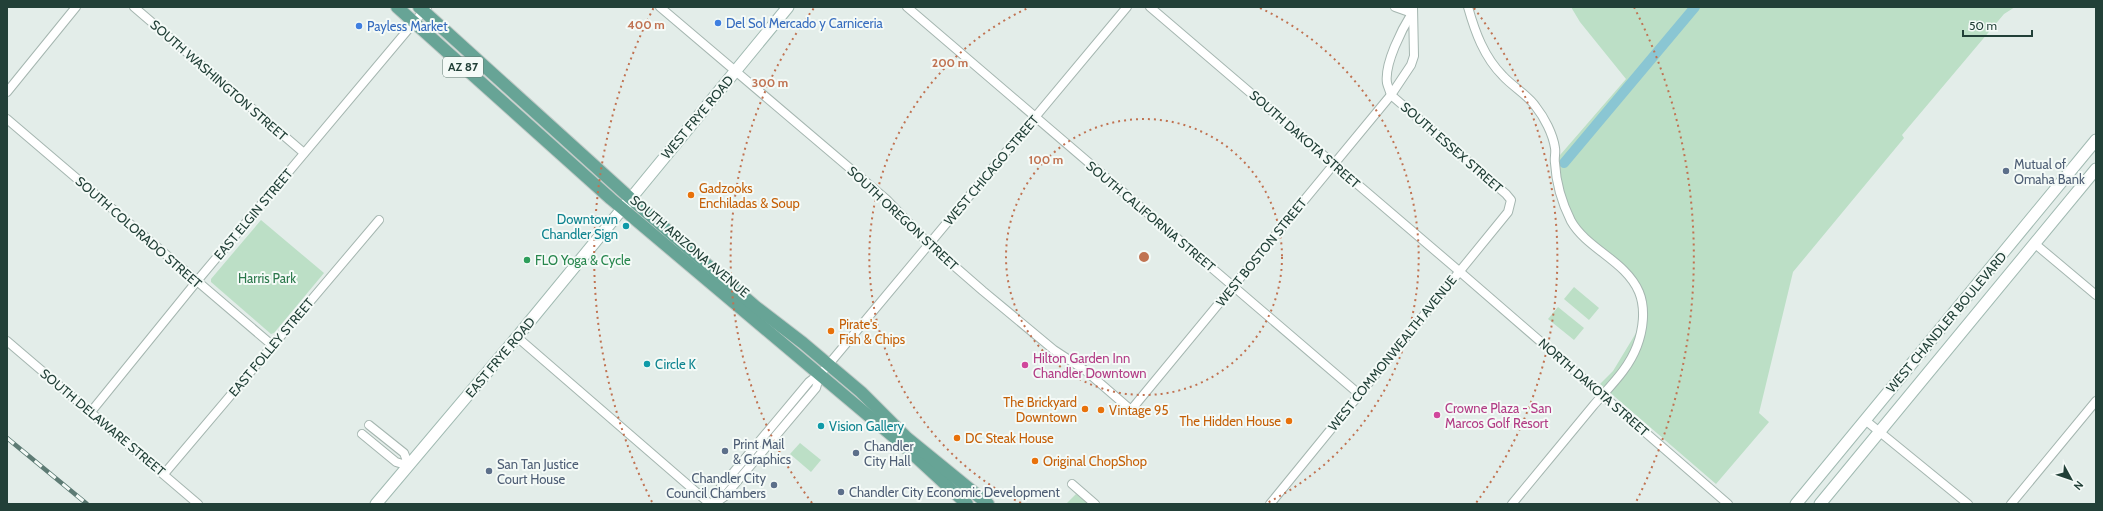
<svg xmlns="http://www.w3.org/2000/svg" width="2103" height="511" font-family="Cabin,sans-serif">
<rect width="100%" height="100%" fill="#e3ede9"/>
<g fill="#bcdfc6">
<path d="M1571 7H2015L2004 14 1902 135 1904 138 1793 272 1759 413 1769 422 1716 484 1600 384 1613 371 1636 333 1643 310 1630 280 1571 222 1554 162 1626 79 1580 22Z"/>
<path d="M261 220 324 273 274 333 271 334 211 282V279Z"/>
<path d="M1574 287 1599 308 1589 320 1564 299Z"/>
<path d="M1558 307 1584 328 1574 340 1548 319Z"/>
<path d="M800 443 821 460 811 472 790 454Z"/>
<path d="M1076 494 1078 495 1089 504H1066Z"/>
</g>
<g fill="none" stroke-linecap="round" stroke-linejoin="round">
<path stroke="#8ac6d3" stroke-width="10" d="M1564 163 1695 7"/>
<g stroke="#a5b6b0" stroke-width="10">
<g id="street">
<path d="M134 7 304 153"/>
<path d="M660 7 886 199 929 244 983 291 1054 350 1086 371 1131 410 1391 95 1411 65 1414 56 1413 7"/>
<path d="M907 7 1359 394"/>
<path d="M1150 7 1459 271 1728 504"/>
<path d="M1395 7 1412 13"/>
<path d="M1468 7C1475 32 1484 57 1503 76 1513 87 1528 95 1536 107 1544 117 1553 134 1555 148 1556 153 1554 158 1555 163 1556 182 1562 203 1571 221 1587 249 1626 261 1639 292 1646 309 1643 330 1637 346 1628 370 1609 387 1593 406 1566 439 1539 471 1512 504"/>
<path d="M7 92 76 7"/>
<path d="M7 119 272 345"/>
<path d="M2034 243 2096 295"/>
<path d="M517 337 710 504"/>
<path d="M7 341 198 504"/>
<path d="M90 413 197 281 427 7"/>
<path d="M1865 420 1968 504"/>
<path d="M362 434 396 462 409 466 404 453 369 425"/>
<path d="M164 474 379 220"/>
<path d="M1072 484 1095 504"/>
<path d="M713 504 717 492 809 382 824 370 1127 7"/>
<path d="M714 504 724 497 816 388 820 374"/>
<path d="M1270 504 1508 212 1511 200 1506 194 1391 95C1390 91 1388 87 1387 83 1384 64 1402 29 1412 13"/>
<path d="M2011 504 2096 401"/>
</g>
</g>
<g stroke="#a1bab2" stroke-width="13">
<g id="secondary">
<path d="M376 504 517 337 788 7"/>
<path d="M1796 504 2096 140"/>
<path d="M1820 504 2096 169"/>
</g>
</g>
<g stroke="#c1cac7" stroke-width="14">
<g id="primary">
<path d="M397 7 611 199 902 444 967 504"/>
<path d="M419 7 630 198 756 307 803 343 861 392 907 438 988 504"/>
</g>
</g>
<use href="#street" stroke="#fff" stroke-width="8"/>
<use href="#secondary" stroke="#fff" stroke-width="11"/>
<use href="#primary" stroke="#67a496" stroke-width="12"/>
<g stroke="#5d7b74" stroke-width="4.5">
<path id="rail" d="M7 438 87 504"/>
</g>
<use href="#rail" stroke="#f4faf7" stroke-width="3" stroke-dasharray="9" stroke-linecap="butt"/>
</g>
<g fill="none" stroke="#c07352" stroke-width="2" stroke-dasharray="2 4">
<circle cx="1144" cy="257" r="138"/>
<path d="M1021 503A275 275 0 0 1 1028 8M1260 8A275 275 0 0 1 1267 503"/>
<path d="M812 503A413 413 0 0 1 814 8M1474 8A413 413 0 0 1 1476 503"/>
<path d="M652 502A550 550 0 0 1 654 7M1634 7A550 550 0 0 1 1636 502"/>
</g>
<g fill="#3f7fe0" stroke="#f4faf7" stroke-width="1.5">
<circle cx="718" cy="23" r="4"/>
<circle cx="359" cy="26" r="4"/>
</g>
<g fill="#5c6f8a" stroke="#f4faf7" stroke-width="1.5">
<circle cx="2006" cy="171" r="4"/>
<circle cx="725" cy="451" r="4"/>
<circle cx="856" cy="453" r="4"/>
<circle cx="489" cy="471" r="4"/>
<circle cx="774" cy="485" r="4"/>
<circle cx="841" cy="492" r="4"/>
</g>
<g fill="#e8710a" stroke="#f4faf7" stroke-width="1.5">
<circle cx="691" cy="195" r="4"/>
<circle cx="831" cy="331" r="4"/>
<circle cx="1085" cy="409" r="4"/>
<circle cx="1101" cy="410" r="4"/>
<circle cx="1289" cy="421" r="4"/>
<circle cx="957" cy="438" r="4"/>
<circle cx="1035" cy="461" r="4"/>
</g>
<g fill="#0f9aa8" stroke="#f4faf7" stroke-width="1.5">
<circle cx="626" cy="226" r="4"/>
<circle cx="647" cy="364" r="4"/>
<circle cx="821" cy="426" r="4"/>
</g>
<circle fill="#2e9e5b" stroke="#f4faf7" stroke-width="1.5" cx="527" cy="260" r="4"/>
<g fill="#d1479c" stroke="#f4faf7" stroke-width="1.5">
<circle cx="1025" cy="365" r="4"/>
<circle cx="1437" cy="415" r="4"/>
</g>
<g text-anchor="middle" stroke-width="4" stroke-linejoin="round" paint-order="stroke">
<rect fill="#f4faf7" stroke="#617871" stroke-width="1" x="443" y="57" width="40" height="20" rx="3"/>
<g font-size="12" font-weight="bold" fill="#224038">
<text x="463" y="71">AZ 87</text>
</g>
<g font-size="13" fill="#366cbe" stroke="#f4faf7" text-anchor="start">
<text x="726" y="28">Del Sol Mercado y Carniceria</text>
<text x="367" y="31">Payless Market</text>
</g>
<g font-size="13" fill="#224038" stroke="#f4faf7">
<text transform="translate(219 80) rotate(41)" y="5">SOUTH WASHINGTON STREET</text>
<text transform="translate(697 117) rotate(-50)" y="5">WEST FRYE ROAD</text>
<text transform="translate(1305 139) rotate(41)" y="5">SOUTH DAKOTA STREET</text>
<text transform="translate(1452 147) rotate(41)" y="5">SOUTH ESSEX STREET</text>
<text transform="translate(991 170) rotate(-50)" y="5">WEST CHICAGO STREET</text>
<text transform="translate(253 214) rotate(-50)" y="5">EAST ELGIN STREET</text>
<text transform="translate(1151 216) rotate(40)" y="5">SOUTH CALIFORNIA STREET</text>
<text transform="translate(903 218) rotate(43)" y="5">SOUTH OREGON STREET</text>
<text transform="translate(139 232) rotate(41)" y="5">SOUTH COLORADO STREET</text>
<text transform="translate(690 246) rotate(40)" y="5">SOUTH ARIZONA AVENUE</text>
<text transform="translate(1261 252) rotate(-51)" y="5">WEST BOSTON STREET</text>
<text transform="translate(1946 322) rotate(-50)" y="5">WEST CHANDLER BOULEVARD</text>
<text transform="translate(271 347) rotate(-50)" y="5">EAST FOLLEY STREET</text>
<text transform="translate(1392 353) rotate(-51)" y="5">WEST COMMONWEALTH AVENUE</text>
<text transform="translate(500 357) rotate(-50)" y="5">EAST FRYE ROAD</text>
<text transform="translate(1594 387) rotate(41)" y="5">NORTH DAKOTA STREET</text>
<text transform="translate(103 422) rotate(40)" y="5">SOUTH DELAWARE STREET</text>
</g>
<g font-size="13" fill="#4e5e75" stroke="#f4faf7" text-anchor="start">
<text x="2014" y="169">Mutual of<tspan x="2014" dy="15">Omaha Bank</tspan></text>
<text x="733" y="449">Print Mail<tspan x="733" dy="15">&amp; Graphics</tspan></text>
<text x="864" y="451">Chandler<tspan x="864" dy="15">City Hall</tspan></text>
<text x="497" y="469">San Tan Justice<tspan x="497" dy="15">Court House</tspan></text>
<text x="766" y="483" text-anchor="end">Chandler City<tspan x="766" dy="15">Council Chambers</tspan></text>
<text x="849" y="497">Chandler City Economic Development</text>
</g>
<g font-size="13" fill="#c56008" stroke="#f4faf7" text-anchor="start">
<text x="699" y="193">Gadzooks<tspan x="699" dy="15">Enchiladas &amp; Soup</tspan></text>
<text x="839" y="329">Pirate's<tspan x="839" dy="15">Fish &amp; Chips</tspan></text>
<text x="1077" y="407" text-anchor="end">The Brickyard<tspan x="1077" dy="15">Downtown</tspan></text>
<text x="1109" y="415">Vintage 95</text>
<text x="1281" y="426" text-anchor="end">The Hidden House</text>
<text x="965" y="443">DC Steak House</text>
<text x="1043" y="466">Original ChopShop</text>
</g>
<g font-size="13" fill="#0d838f" stroke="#f4faf7" text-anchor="start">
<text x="618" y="224" text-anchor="end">Downtown<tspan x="618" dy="15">Chandler Sign</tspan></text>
<text x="655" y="369">Circle K</text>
<text x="829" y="431">Vision Gallery</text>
</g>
<g font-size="13" fill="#27864d" stroke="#f4faf7" text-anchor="start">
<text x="535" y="265">FLO Yoga &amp; Cycle</text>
</g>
<g font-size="13" fill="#2b784b" stroke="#f4faf7">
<text x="267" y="283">Harris Park</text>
</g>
<g font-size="13" fill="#b23c85" stroke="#f4faf7" text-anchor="start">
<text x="1033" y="363">Hilton Garden Inn<tspan x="1033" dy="15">Chandler Downtown</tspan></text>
<text x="1445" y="413">Crowne Plaza - San<tspan x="1445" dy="15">Marcos Golf Resort</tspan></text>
</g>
</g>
<circle cx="1144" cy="257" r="6" fill="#c07352" stroke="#f4faf7" stroke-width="2"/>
<g font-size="12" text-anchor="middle" font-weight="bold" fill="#c07352" stroke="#f4faf7" stroke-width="4" stroke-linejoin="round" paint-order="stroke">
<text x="646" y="29">400 m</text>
<text x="950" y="67">200 m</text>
<text x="770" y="87">300 m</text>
<text x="1046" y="164">100 m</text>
</g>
<rect width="2103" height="511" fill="none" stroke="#224038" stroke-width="16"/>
<g transform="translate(2071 479) rotate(130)" stroke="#f4faf7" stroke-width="3" paint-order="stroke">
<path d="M0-3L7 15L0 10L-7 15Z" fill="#224038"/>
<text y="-6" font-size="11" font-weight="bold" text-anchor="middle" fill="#224038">N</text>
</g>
<path d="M1963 30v6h69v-6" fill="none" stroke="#224038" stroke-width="2"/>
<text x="1969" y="30" font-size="12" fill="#224038" stroke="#f4faf7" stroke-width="3" paint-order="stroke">50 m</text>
</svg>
